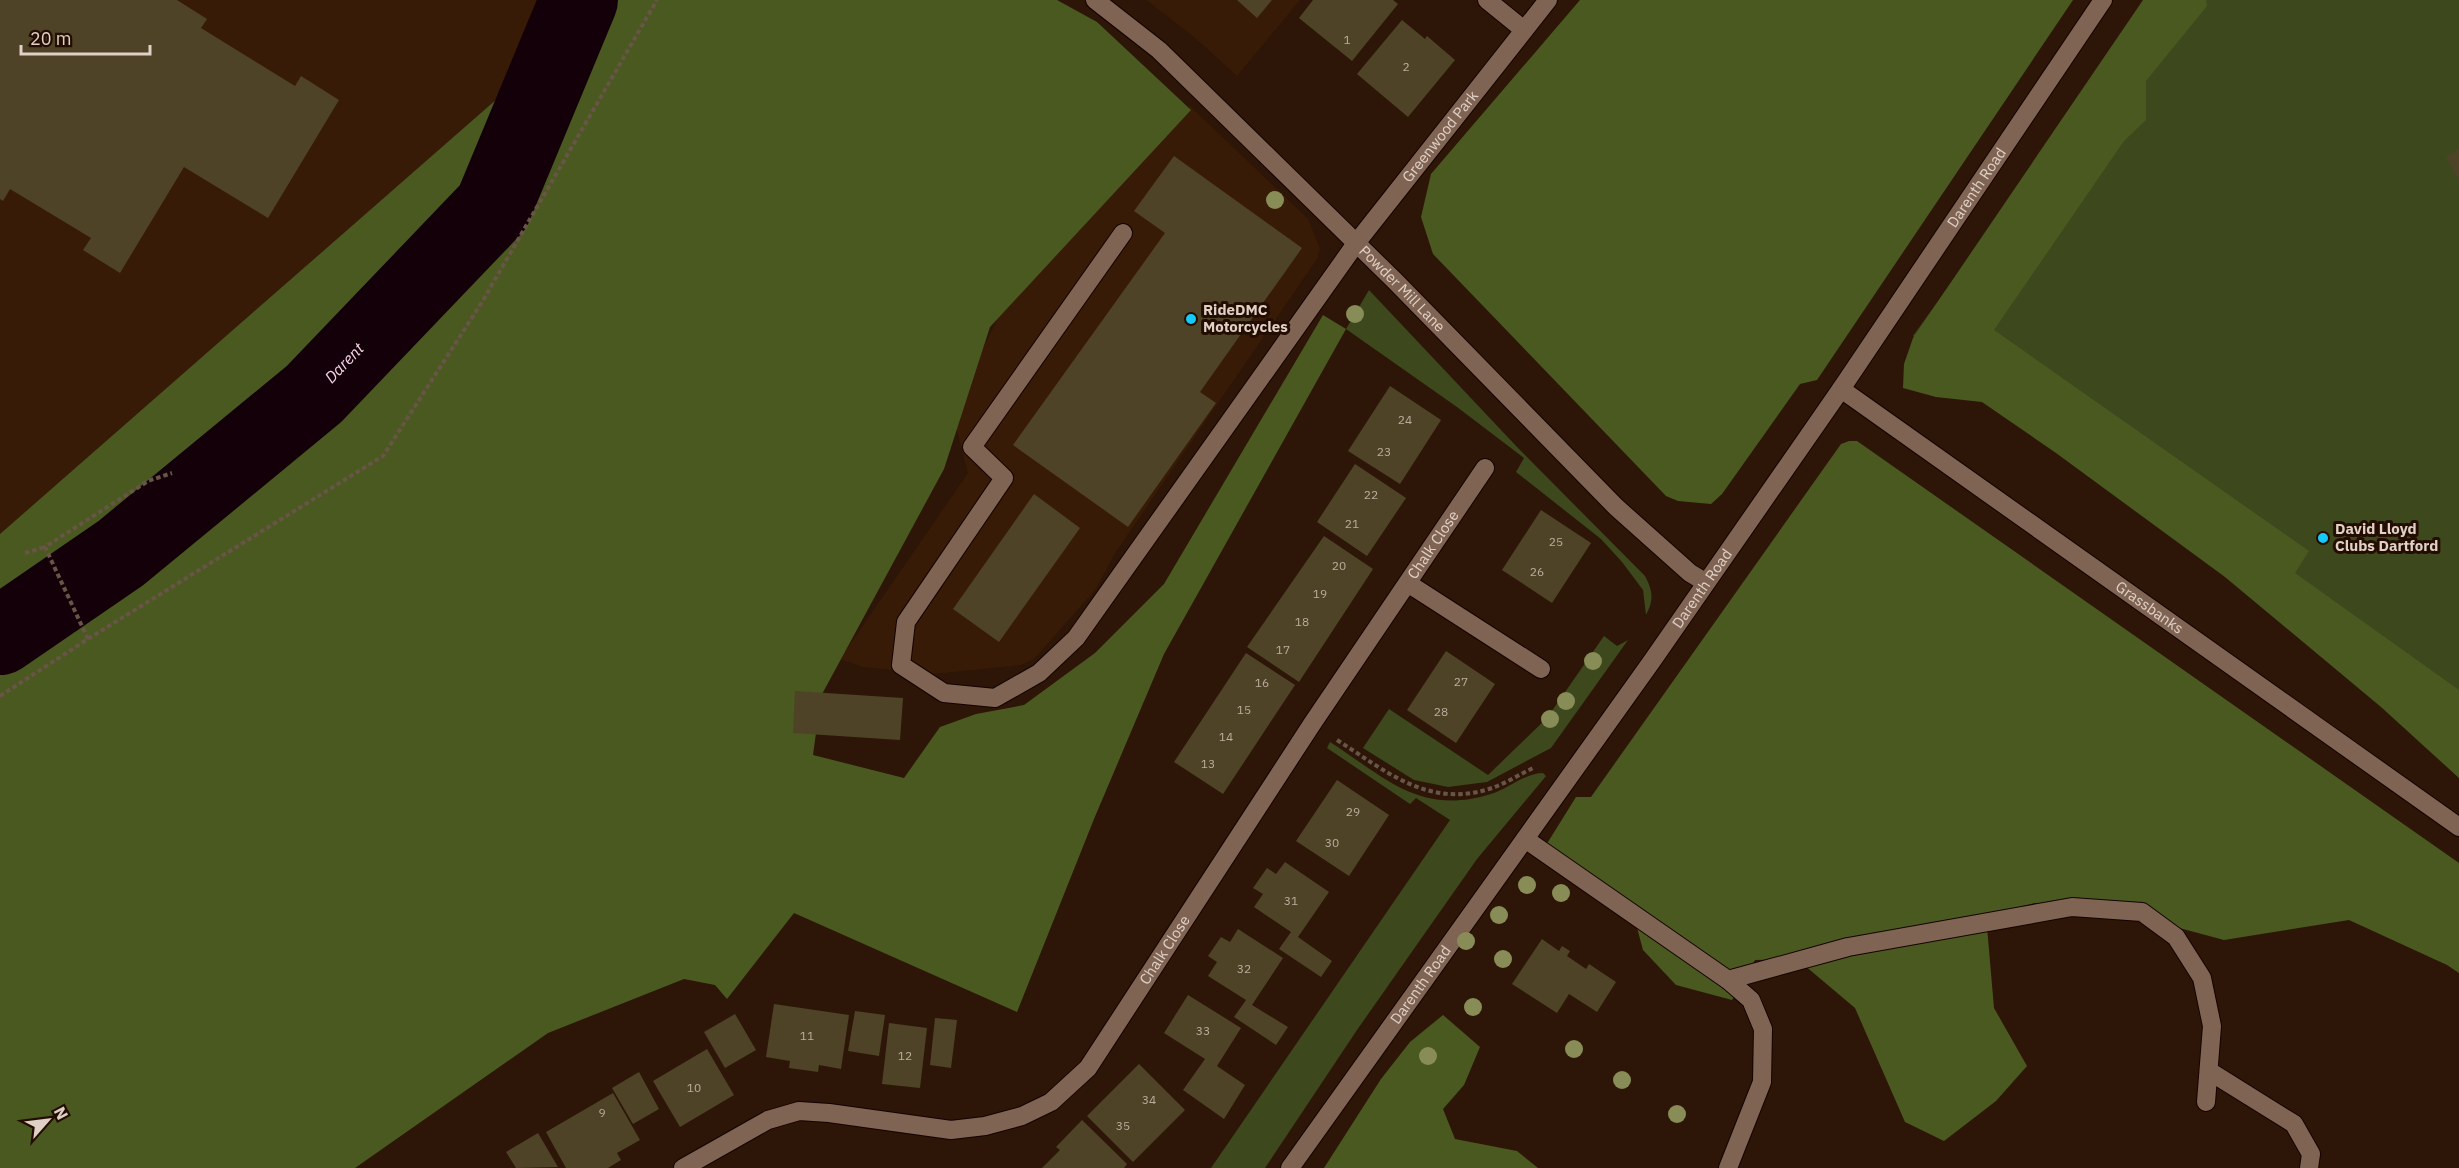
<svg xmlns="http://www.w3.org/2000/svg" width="2459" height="1168" font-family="'IBM Plex Sans',sans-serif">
<rect width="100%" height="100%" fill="#2d1607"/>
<g fill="#371b06">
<path d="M0 0H545L506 91 0 534Z"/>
<path d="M1146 0H1300L1237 76 1193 36Z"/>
<path d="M1190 106 1308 219 1320 249 1317 259 1115 553 1096 589 1034 659 1021 665 933 674 863 667 840 659 968 473 952 411 999 316Z"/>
</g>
<g fill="#3d481d">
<path d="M2155 0H2459V741L1913 336Z"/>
<path d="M1369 290 1518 448 1645 576C1653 591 1654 600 1646 615L1643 590 1622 562 1601 539 1516 472 1524 458 1457 407 1346 329Z"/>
<path d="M1604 636 1617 646 1628 640 1551 748 1487 782 1448 787 1414 780 1363 748 1389 709 1488 775 1547 718Z"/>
<path d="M1330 742C1386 778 1420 816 1491 794 1508 789 1525 773 1543 773L1546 776 1477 859 1357 1030 1265 1168H1211L1450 820 1416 798 1410 804 1327 748Z"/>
</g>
<g fill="#4a5920">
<path d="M545 0H1057L1097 22 1191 110 990 327 944 469 821 696 813 755 904 778 940 727 976 714 1024 705 1095 653 1164 584 1323 315 1346 329 1164 654 1094 819 1017 1012 794 913 727 999 715 985 684 979 548 1033 355 1168H0V534L506 91Z"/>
<path d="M1580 0H2073L1817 380 1800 384 1722 494 1711 504 1678 501 1666 496 1433 254 1421 217 1431 174Z"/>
<path d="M2143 0H2206L2207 6 2146 81V120L2124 141 1994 330 2309 551 2295 573 2459 690V778L2381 707 2225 577 2056 453 1982 402 1936 397 1903 388 1904 364 1913 338Z"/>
<path d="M1849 441H1857L2459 863V973L2447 965 2349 920 2224 940 2105 908 2035 903 1986 915 1994 1008 2027 1066 1996 1101 1944 1141 1905 1122 1855 1008 1797 959 1755 960 1732 1000 1676 985 1643 950 1632 909 1538 858 1576 797H1591L1841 444Z"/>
<path d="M1443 1015 1480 1047 1464 1085 1443 1109 1455 1139 1517 1151 1538 1168H1324L1381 1079 1410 1042Z"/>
</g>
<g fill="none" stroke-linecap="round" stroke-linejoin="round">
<path stroke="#130009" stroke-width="78" id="s1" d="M0 636 121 553 314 394 493 207 579 0"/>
</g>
<g fill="#4e4327">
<path d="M0 0H177L207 19 201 28 295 86 301 76 339 100 268 218 184 167 120 273 83 250 91 238 10 189 3 201 0 199Z"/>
<path d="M1237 0H1272L1257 18Z"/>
<path d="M1313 0H1393L1398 4 1352 61 1299 18Z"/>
<path d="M1402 20 1425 39 1427 36 1455 60 1408 117 1357 74Z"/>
<path d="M2459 149V180L2446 157Z"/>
<path d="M1174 156 1302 248 1200 392 1216 403 1128 527 1013 445 1165 233 1134 211Z"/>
<path d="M1390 386 1441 420 1400 484 1348 451Z"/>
<path d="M1355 464 1406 498 1367 556 1317 522Z"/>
<path d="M1034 494 1080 528 999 642 953 609Z"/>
<path d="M1541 510 1591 543 1552 603 1502 570Z"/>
<path d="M1324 536 1373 569 1299 682 1247 647Z"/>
<path d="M1446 651 1495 684 1456 743 1407 710Z"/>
<path d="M1246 653 1295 685 1223 794 1174 762Z"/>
<path d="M795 691 903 698 900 740 793 733Z"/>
<path d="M1337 780 1389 815 1349 876 1296 841Z"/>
<path d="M1285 862 1329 892 1298 937 1332 961 1321 977 1279 949 1291 932 1254 907 1263 894 1253 888 1267 868 1276 874Z"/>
<path d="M1238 929 1283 958 1252 1005 1288 1027 1276 1045 1234 1017 1246 1000 1208 976 1217 962 1208 956 1221 937 1230 942Z"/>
<path d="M1542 939 1559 951 1562 946 1570 951 1567 956 1586 969 1589 964 1616 982 1597 1012 1569 994 1557 1013 1512 984Z"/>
<path d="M1188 995 1241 1028 1217 1066 1245 1085 1224 1119 1183 1090 1205 1059 1164 1033Z"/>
<path d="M774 1004 849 1015 841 1069 819 1065 818 1072 789 1068 790 1061 766 1057Z"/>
<path d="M855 1011 885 1015 879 1056 848 1051Z"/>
<path d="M735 1014 756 1050 725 1068 704 1032Z"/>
<path d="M935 1018 957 1020 951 1068 930 1065Z"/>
<path d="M889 1023 927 1028 920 1088 882 1084Z"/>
<path d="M707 1049 734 1095 680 1127 653 1081Z"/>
<path d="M1139 1064 1185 1110 1133 1162 1087 1116Z"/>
<path d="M639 1072 659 1109 633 1124 612 1088Z"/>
<path d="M613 1093 640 1140 617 1153 621 1160 608 1168H566L546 1132Z"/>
<path d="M1082 1120 1127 1164 1124 1168H1042L1060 1150 1056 1147Z"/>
<path d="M538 1133 558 1167 516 1168 506 1152Z"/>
</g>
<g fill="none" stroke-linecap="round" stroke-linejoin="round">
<g stroke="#140300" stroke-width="20">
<g id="minor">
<path id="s2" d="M1095 0 1159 50 1395 281 1616 507 1690 573 1705 582"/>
<path d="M1487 0 1524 30"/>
<path id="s3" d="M1123 233 972 447 1004 478 906 622 901 665 944 693 995 698 1039 673 1076 638 1357 242 1548 0"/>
<path id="s4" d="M1841 389 2459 827"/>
<path d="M1409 584 1541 669"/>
<path d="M1525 839 1728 980 1751 1000 1763 1029 1762 1082 1728 1168"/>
<path d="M1728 980 1848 947 2072 907 2142 912 2176 937 2202 978 2212 1026 2206 1102"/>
<path d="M2209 1071 2294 1124 2311 1154 2309 1168"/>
<path id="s5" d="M683 1168 768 1120 799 1111 829 1113 951 1130 985 1126 1022 1116 1051 1102 1088 1068 1312 724 1485 468"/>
<path id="s6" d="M1290 1168 1652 661 1841 389 2103 0"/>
</g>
</g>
<g stroke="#695547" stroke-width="4" stroke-dasharray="4.5 3" stroke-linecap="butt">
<path d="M25 553 45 547"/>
<path d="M88 639 45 547 148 481 172 473"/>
<path d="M0 696 88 639 383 456 482 302 657 0"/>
<path d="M1337 740C1386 771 1427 808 1489 789 1505 784 1520 774 1535 767"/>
</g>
<use href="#minor" stroke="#806453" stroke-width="18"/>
</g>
<g fill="#888c56">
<circle cx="1275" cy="200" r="9"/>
<circle cx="1355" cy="314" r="9"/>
<circle cx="1593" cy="661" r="9"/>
<circle cx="1566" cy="701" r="9"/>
<circle cx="1550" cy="719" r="9"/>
<circle cx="1527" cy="885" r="9"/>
<circle cx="1561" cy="893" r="9"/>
<circle cx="1499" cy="915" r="9"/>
<circle cx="1466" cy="941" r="9"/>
<circle cx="1503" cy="959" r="9"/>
<circle cx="1473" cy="1007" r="9"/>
<circle cx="1574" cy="1049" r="9"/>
<circle cx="1428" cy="1056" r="9"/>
<circle cx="1622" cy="1080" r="9"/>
<circle cx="1677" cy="1114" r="9"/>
</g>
<g fill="#15cafb" stroke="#230d01" stroke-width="2">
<circle cx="1191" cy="319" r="6"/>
<circle cx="2323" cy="538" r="6"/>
</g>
<g text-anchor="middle" stroke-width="6" stroke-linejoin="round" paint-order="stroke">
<g font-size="12" fill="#bcad9e">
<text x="1347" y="44">1</text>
<text x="1406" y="71">2</text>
<text x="1405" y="424">24</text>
<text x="1384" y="456">23</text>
<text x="1371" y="499">22</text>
<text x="1352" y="528">21</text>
<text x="1556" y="546">25</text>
<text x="1339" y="570">20</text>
<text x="1537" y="576">26</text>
<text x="1320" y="598">19</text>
<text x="1302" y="626">18</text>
<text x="1283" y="654">17</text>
<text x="1461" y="686">27</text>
<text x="1262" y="687">16</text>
<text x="1244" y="714">15</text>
<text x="1441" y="716">28</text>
<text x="1226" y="741">14</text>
<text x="1208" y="768">13</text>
<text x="1353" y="816">29</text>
<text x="1332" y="847">30</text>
<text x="1291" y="905">31</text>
<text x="1244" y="973">32</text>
<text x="1203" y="1035">33</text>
<text x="807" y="1040">11</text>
<text x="905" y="1060">12</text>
<text x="694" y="1092">10</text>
<text x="1149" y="1104">34</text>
<text x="602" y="1117">9</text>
<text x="1123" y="1130">35</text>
</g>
<g font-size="15" fill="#e0d0c6" stroke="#230d01">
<text dy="5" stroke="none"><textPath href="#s3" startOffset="1348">Greenwood Park</textPath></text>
<text dy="5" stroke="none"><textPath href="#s6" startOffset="1197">Darenth Road</textPath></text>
<text dy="5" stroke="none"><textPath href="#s2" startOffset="422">Powder Mill Lane</textPath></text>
<text dy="5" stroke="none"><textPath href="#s5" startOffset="1065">Chalk Close</textPath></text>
<text dy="5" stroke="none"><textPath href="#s6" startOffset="711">Darenth Road</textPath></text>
<text dy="5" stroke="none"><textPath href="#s4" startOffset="378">Grassbanks</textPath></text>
<text dy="5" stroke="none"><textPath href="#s5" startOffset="579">Chalk Close</textPath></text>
<text dy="5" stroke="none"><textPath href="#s6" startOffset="225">Darenth Road</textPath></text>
</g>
<g font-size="15" font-weight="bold" fill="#e0d0c6" stroke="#230d01" text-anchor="start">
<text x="1203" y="315">RideDMC<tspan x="1203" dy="17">Motorcycles</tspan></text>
<text x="2335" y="534">David Lloyd<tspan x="2335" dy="17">Clubs Dartford</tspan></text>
</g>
<g font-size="16" font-style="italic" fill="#f6d3e5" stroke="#230d01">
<text dy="6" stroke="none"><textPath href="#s1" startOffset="440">Darent</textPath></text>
</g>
</g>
<g transform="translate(48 1120) rotate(62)" stroke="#230d01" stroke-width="4.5" paint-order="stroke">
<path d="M0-4.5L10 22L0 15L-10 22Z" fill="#e0d0c6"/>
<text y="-9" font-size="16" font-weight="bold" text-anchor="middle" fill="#e0d0c6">N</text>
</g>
<path d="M21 45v9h129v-9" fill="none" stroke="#e0d0c6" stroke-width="3"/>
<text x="30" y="45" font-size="18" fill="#e0d0c6" stroke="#230d01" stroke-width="4.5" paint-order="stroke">20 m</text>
</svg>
